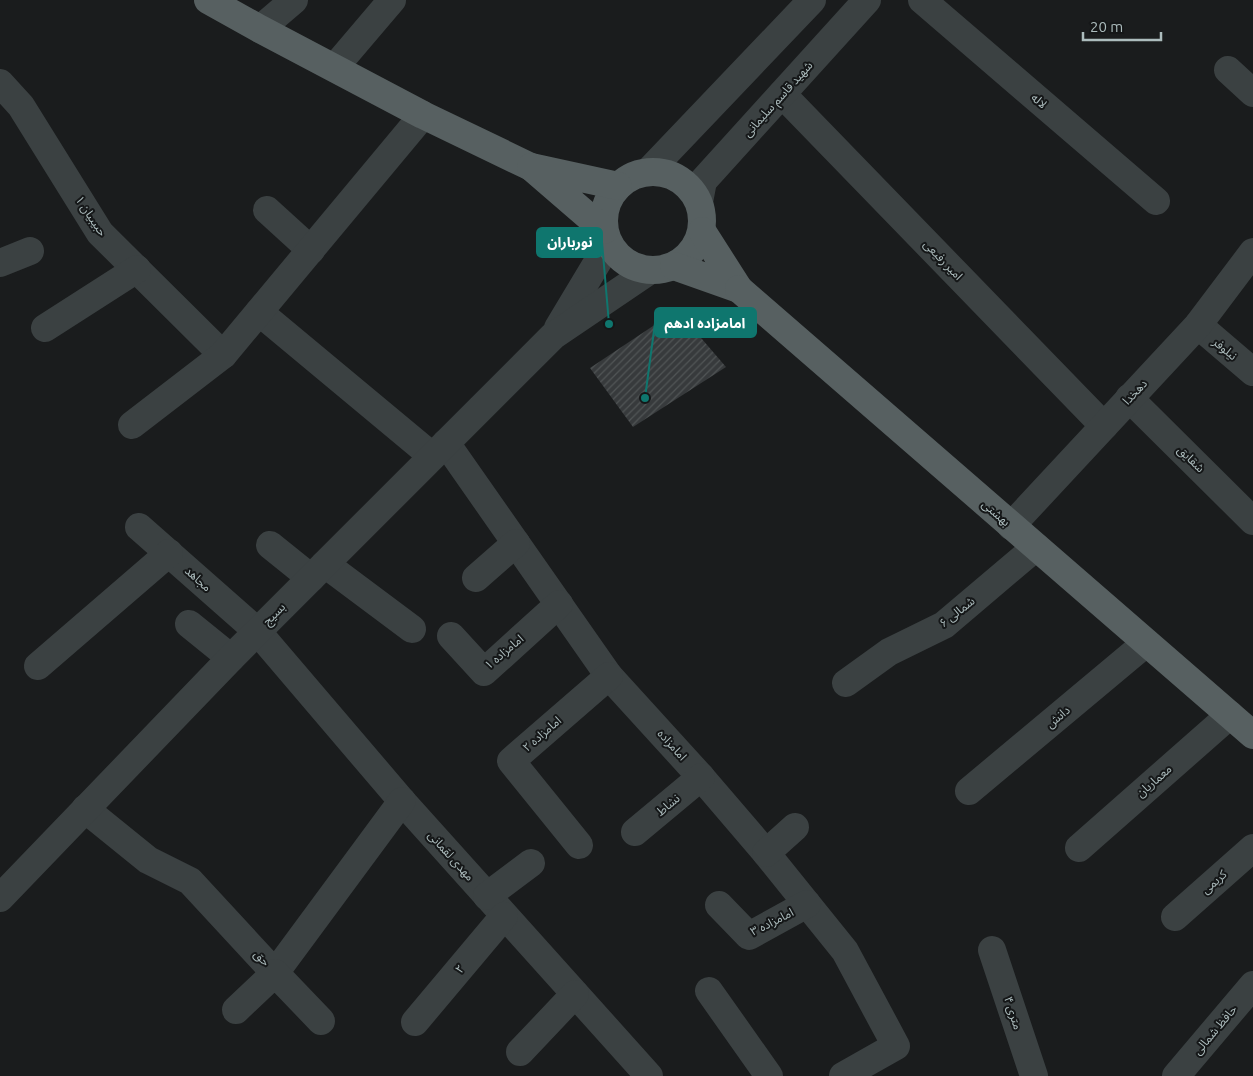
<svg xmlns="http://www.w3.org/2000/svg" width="1253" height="1076" font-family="Ubuntu,'Noto Sans Arabic',sans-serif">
<defs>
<pattern id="building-hatch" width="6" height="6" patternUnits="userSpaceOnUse" patternTransform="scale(1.25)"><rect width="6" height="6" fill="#373a3c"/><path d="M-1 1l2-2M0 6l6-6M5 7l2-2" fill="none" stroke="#515556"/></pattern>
</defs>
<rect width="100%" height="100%" fill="#1a1c1d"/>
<path fill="url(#building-hatch)" d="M677 310 726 367 633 427 590 368Z"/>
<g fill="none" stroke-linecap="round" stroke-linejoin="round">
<g stroke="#3b4142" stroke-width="28">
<path d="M922 0 1156 201"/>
<path d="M260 29 294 0"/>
<path d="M335 67 392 0"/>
<path d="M1228 70 1253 93"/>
<path d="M0 83 21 106 100 233 223 355"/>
<path d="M782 94 1104 426"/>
<path d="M648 172 812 0"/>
<path d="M699 202 703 181 867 0"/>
<path d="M267 210 311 250"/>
<path d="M0 263 30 251"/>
<path d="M259 312 432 456"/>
<path d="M1198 325 1253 372"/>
<path d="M45 328 137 269"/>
<path d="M558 328 609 243"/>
<path d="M1129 398 1253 521"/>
<path d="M132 425 223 355 423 115"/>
<path d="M446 443 609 676 701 777 766 853 845 951 896 1046 843 1076"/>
<path d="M1011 526 1198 325 1253 252"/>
<path d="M139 527 257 631 402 801 649 1076"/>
<path d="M270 545 311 578"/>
<path d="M325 564 412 629"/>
<path d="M476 578 516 543"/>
<path d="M189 624 231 658"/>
<path d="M451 636 484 672 559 604"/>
<path d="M38 666 169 553"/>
<path d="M846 683 889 652 944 625 1036 547"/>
<path d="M969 791 1146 643"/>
<path d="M85 809 148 860 190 881 275 973 402 801"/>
<path d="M635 832 701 777"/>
<path d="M579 845 511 761 609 676"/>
<path d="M1079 848 1230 715"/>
<path d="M766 853 795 827"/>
<path d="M487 896 531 863"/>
<path d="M0 898 231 658 553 336 649 271"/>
<path d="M719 905 749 936 807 904"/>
<path d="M1175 917 1253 848"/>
<path d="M992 950 1034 1076"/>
<path d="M709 991 769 1076"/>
<path d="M236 1010 275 973 321 1021"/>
<path d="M415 1022 504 916"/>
<path d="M520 1052 575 994"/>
<path d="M1176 1076 1253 985"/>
</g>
<g stroke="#576061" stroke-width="28">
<path d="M208 0 260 29 423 115 531 167"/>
<circle cx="653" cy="221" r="49"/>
<path d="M604 230 531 167 618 186"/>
<path d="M674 266 739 289 702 231"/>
<path d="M739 289 1253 735"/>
</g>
</g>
<g text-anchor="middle" stroke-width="4" stroke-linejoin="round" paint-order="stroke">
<g font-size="12" fill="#acbcbd" stroke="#151718">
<text transform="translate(778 99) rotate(-48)" y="4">شهید قاسم سلیمانی</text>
<text transform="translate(1039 101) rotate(41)" y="4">لاله</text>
<text transform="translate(91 216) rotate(56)" y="4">حبیبیان ۱</text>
<text transform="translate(943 260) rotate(46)" y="4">امیر رفیعی</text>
<text transform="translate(1225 349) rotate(40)" y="4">نیلوفر</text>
<text transform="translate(1135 392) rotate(-47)" y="4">دهخدا</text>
<text transform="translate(1191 459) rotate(45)" y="4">شقایق</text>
<text transform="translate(996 513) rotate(41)" y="4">بهشتی</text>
<text transform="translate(198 579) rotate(42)" y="4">مجاهد</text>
<text transform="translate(957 612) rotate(-38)" y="4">شمالی ۶</text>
<text transform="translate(274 614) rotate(-45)" y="4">بسیج</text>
<text transform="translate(504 652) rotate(-40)" y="4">امامزاده ۱</text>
<text transform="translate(1058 717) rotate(-40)" y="4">دانش</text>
<text transform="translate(542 734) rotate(-41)" y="4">امامزاده ۲</text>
<text transform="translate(672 745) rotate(48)" y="4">امامزاده</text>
<text transform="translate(1154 781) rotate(-41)" y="4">معماریان</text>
<text transform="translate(668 805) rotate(-40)" y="4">نشاط</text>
<text transform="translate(451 856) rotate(48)" y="4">مهدی لقمانی</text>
<text transform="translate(1214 882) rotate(-41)" y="4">کریمی</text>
<text transform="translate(772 922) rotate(-27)" y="4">امامزاده ۳</text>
<text transform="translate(262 958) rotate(47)" y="4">حق</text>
<text transform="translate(460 969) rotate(-50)" y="4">۲</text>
<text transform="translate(1013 1013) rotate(72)" y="4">۴ متری</text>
<text transform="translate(1215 1030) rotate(-50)" y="4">حافظ شمالی</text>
</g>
</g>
<path fill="none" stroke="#0f766e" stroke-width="2" d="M609 324L602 242M645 398L655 323"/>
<g fill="#0f766e" stroke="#151718" stroke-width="2">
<circle cx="609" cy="324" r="5"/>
<circle cx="645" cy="398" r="5"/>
</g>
<g fill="#0f766e" stroke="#0f766e" stroke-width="2">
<rect x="537" y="228" width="65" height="29" rx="5"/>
<rect x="655" y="308" width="101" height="29" rx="5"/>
</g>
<g font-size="14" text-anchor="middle" font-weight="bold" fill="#fff">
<text x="570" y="247">نورباران</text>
<text x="705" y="328">امامزاده ادهم</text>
</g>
<path d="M1083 32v8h78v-8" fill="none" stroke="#acbcbd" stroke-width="2.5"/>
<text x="1090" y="32" font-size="15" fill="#acbcbd" stroke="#151718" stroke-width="4" paint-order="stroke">20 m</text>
</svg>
